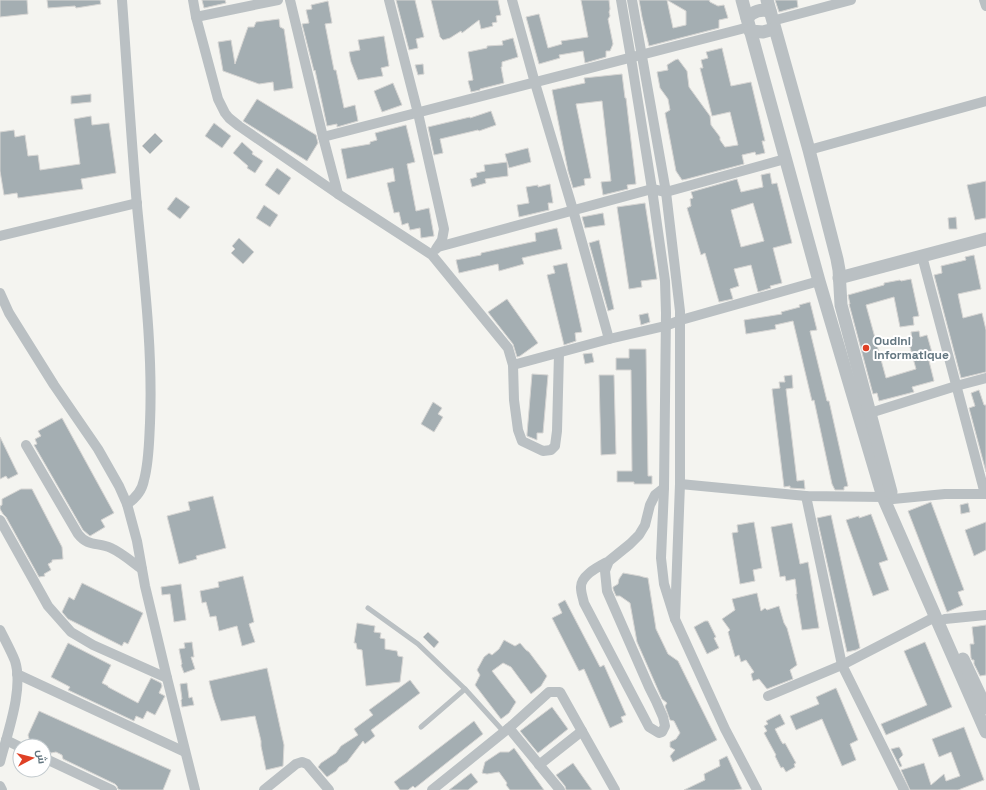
<svg xmlns="http://www.w3.org/2000/svg" width="986" height="790" font-family="'Space Grotesk',Cairo,sans-serif">
<rect width="100%" height="100%" fill="#f4f4f0"/>
<g fill="#a4aeb2" stroke="#d6d5d3" fill-rule="evenodd">
<path d="M0 0H27L28 14 0 17Z"/>
<path d="M47 0H100L101 4 76 8 75 6 48 8Z"/>
<path d="M202 0H225L226 3 204 8Z"/>
<path d="M396 0H415L424 37 416 39 418 48 409 50Z"/>
<path d="M431 0H498L501 15 496 16 497 22 492 23 493 26 481 29 479 20 462 33 461 31 450 38 443 40 440 37Z"/>
<path d="M581 0H609L610 9 609 12 610 16 608 19 613 44 610 51H606V57L585 63 583 51 559 55 560 58 539 64 526 17 539 14 548 48 562 44 561 41 588 37Z"/>
<path d="M639 0H709L710 2 718 6 724 5 728 18 719 20V28L649 46 642 17ZM667 0 686 11V25L673 28Z"/>
<path d="M775 0H797L798 7 779 12Z"/>
<path d="M328 1 332 23 325 24 334 70H336L344 108 355 105 358 121 337 127V124L327 126 315 70 314 71 302 24 309 23 306 10 312 9 311 5Z"/>
<path d="M279 19 280 27 284 29 293 88 274 91 273 82 259 84 223 71 218 42 231 40 235 64 248 27H254L256 22Z"/>
<path d="M384 36 389 66 381 68 383 76 358 80 351 62 349 52 360 50 358 40Z"/>
<path d="M513 38 518 57 502 62V67H501L504 83 480 89V90L471 92 468 81 473 80 468 52 487 48V46L503 45 502 41Z"/>
<path d="M722 48 731 86 751 82 765 141H762L765 153 756 155 755 152 742 155 744 164 687 179 682 180 676 171 665 113 670 110 668 99 660 88 657 72 668 70 667 65 675 60 678 59 687 71 689 87 710 116 711 125 720 137V140L725 147 738 145 730 112 712 116 700 68H703L701 60 708 58 706 52Z"/>
<path d="M423 64 424 74 418 75 415 65Z"/>
<path d="M622 74 625 98H626L636 184 627 185 628 189 603 195 601 182 611 181 602 101 576 104 591 178 584 179 585 185 573 188 568 171 552 90 585 83 584 78Z"/>
<path d="M393 83 402 105 382 112 374 91Z"/>
<path d="M91 94V102L71 104V96Z"/>
<path d="M257 99 316 135 318 143 307 161 243 121Z"/>
<path d="M491 111 496 125 479 131 478 130 440 139 443 153 434 155 428 127 470 117V118Z"/>
<path d="M91 116 92 125 109 123 116 173 81 179 83 189 18 198 17 193 4 195 0 171V132L14 130 15 137 25 135 28 156 38 155 40 170 80 164 74 119Z"/>
<path d="M214 123 231 136 222 148 205 136Z"/>
<path d="M406 125 415 162 407 164 416 211 429 208 434 236 421 238 420 228 410 230 408 223 402 225 399 212 394 213 387 183 395 181 393 168 347 179 341 149 370 144V142L377 140 375 133Z"/>
<path d="M155 133 163 141 150 154 142 146Z"/>
<path d="M242 142 253 152 252 154 263 161 255 173 247 168 248 166 233 153Z"/>
<path d="M528 148 531 162 509 168 505 154Z"/>
<path d="M507 162 508 176 485 179 486 183 472 187 470 179 477 177 476 173 485 171 484 165Z"/>
<path d="M277 168 291 178 279 195 265 185Z"/>
<path d="M770 173 772 184 777 183 792 243 773 248 782 283 770 286 771 288 758 292 751 265 734 269 739 286 730 289 733 299 719 302 705 253 701 255 687 208 691 206 690 199 693 198 691 192 737 179 741 192 763 187 761 175ZM753 203 764 241 741 247 731 210Z"/>
<path d="M986 181V218L975 220 967 185Z"/>
<path d="M550 184 553 203H548L549 210 519 217 517 205 529 203 526 187 538 185V187Z"/>
<path d="M176 197 190 207 180 219 167 209Z"/>
<path d="M645 203 657 279 641 281 642 287 629 289 617 207Z"/>
<path d="M264 205 278 215 270 227 256 218Z"/>
<path d="M603 213 605 225 585 228 582 217Z"/>
<path d="M956 217 957 229H949L948 218Z"/>
<path d="M557 228 562 249 522 258 524 264 499 271 498 264 459 273 456 260 481 255V253L536 241 535 233Z"/>
<path d="M239 238 254 252 243 264 231 253 235 249 232 246Z"/>
<path d="M599 240 614 309 608 311 589 243Z"/>
<path d="M974 255 981 289 958 294 963 318 982 313 986 330V372L961 378 934 275 942 273 941 266 966 260 965 257Z"/>
<path d="M567 263 582 332 575 333 576 341 564 345 547 275 555 273 553 266Z"/>
<path d="M911 279 919 316 913 317 914 325 900 327 894 297 866 305 886 378 916 369 908 340 912 339 911 332 919 331 920 337 927 335 933 356 928 357 934 381 912 387 914 392 879 401 877 393 873 394 849 304H850L848 295 884 285V283L900 280 901 281Z"/>
<path d="M507 299 538 343 520 356 517 357 513 344 491 316 488 312Z"/>
<path d="M810 302 817 330 810 331 827 401H829L848 486 844 487V490H835L832 484 814 400 812 401 793 321 775 325 776 329 746 334 744 320 782 314 781 312 800 307 799 305Z"/>
<path d="M648 313 650 322 641 325 639 315Z"/>
<path d="M629 349H646L648 476H652V484H634V482H617V471H632L631 370H616V358H629Z"/>
<path d="M592 353 594 362 585 364 583 354Z"/>
<path d="M532 374 548 375 543 433H537V440L527 436V434Z"/>
<path d="M599 375H614L616 454 601 455Z"/>
<path d="M792 375 793 388 786 389 797 481 804 480 805 489 790 488V486L784 487 772 389 780 388 779 382H785L784 376Z"/>
<path d="M979 390 984 405H986V472L969 408 975 406 971 393Z"/>
<path d="M433 402 442 408 438 414 443 417 434 432 421 424Z"/>
<path d="M62 418 114 513 101 520 105 527 90 536 83 530 34 445 37 444 35 439 41 436 38 431Z"/>
<path d="M0 437 18 474 8 479 6 476 0 479Z"/>
<path d="M21 489H32L62 547 63 559 52 560V562L48 564 51 570 44 574 45 576 39 577 6 517 3 514 0 509V506L2 505V499Z"/>
<path d="M213 496 226 548 196 556 197 559 179 564 167 516 190 510 188 502Z"/>
<path d="M931 502 964 590 958 592 963 605 947 612 908 511Z"/>
<path d="M968 503 970 512 961 514 960 505Z"/>
<path d="M871 514 888 560 879 563 889 590 873 596 846 520 859 516V518Z"/>
<path d="M831 515 860 648 856 650 847 652 817 518Z"/>
<path d="M754 522 762 568 753 570 755 581 740 584 732 533 738 532 737 525Z"/>
<path d="M986 522V550L974 556 965 530Z"/>
<path d="M792 523 800 564 808 562 819 628 802 630 796 594H797L795 579 786 581 785 576 780 577 771 527Z"/>
<path d="M623 573 640 576 643 577 648 578 656 629 668 654 678 661 717 740 673 762 670 756 675 750 670 747V742L676 739 680 733 674 721 670 720 665 706 667 703 662 699 637 642 630 603 620 596H616L613 589V587L618 584 619 579Z"/>
<path d="M243 576 254 622 249 624 255 642 242 646 237 626 219 631 216 616 210 617 206 602 202 603 200 591 219 587 218 582Z"/>
<path d="M82 583 143 613 128 644 124 642 122 646 68 619 62 612 69 597 74 600Z"/>
<path d="M181 584 186 620 174 622 170 594 162 595 161 587Z"/>
<path d="M757 593 761 611 765 608 767 610 779 606 784 623 787 628 797 665 790 670 793 679 767 689 759 679 753 681 751 674 754 672 746 660 741 662 739 655 735 657 728 632 730 630 722 619 735 610 732 599Z"/>
<path d="M565 600 600 667 604 665 626 715 621 717 623 722 610 728 584 669 579 671 552 618 562 613 558 604Z"/>
<path d="M705 621H708L716 637 714 638 719 648 707 654 694 627Z"/>
<path d="M357 623 375 626 374 632 381 633 380 638 385 639V649L397 651 398 656 403 657 400 682 366 686 362 650 357 649 356 643H354Z"/>
<path d="M986 625V675L980 676 974 664V660H972L971 658 970 644H974L972 627Z"/>
<path d="M428 632 439 642 434 648 423 637Z"/>
<path d="M504 640 515 646 520 643 526 650 529 652 547 676 541 686 531 694 511 667 503 663 492 671 516 702 509 713 501 719 475 685 480 675 477 670 484 657 489 653 492 655 499 649Z"/>
<path d="M192 642 194 657H191L195 669 184 673 181 665 182 664 179 649 185 648 184 643Z"/>
<path d="M925 642 952 707 886 735 881 724 927 705 904 651Z"/>
<path d="M68 643 111 665 102 683 108 686V687L138 703 151 678 161 683 162 686 159 693 165 696 155 715 147 711 143 719 136 716 134 721 68 690 70 687 51 677Z"/>
<path d="M267 668 284 745 283 766 266 770 261 746V741L255 716 221 721 213 697 209 681Z"/>
<path d="M410 680 420 693 371 730 375 736 365 744 363 741 347 762 339 767 336 771 327 777 318 767 321 763 336 753 341 746 358 735 354 729 373 715 369 710Z"/>
<path d="M187 683 189 698 192 697 194 705 182 707 181 700 182 699 180 684Z"/>
<path d="M836 688 858 740 850 744 856 760 842 766 822 719 796 730 790 716 819 704 816 697Z"/>
<path d="M552 707 568 729 538 753 520 731Z"/>
<path d="M39 711 171 770 163 790H121L118 789 117 786 115 784 63 759 62 755 56 752 51 753 48 751 47 748 44 746 39 744 36 745 30 742 28 735Z"/>
<path d="M780 714 785 724 775 729 781 741 783 744 785 743 796 763 794 764 795 767 786 772 783 767 781 768 775 756 776 755 764 733 767 731 764 726 768 724 766 721Z"/>
<path d="M474 721 483 734 415 788 413 786 408 790H400L394 782 413 768Z"/>
<path d="M964 727 984 780 958 790H910L901 770 924 763 931 785 944 774 946 781 960 776 951 752 939 757 932 739Z"/>
<path d="M899 747 901 750 903 755 899 759 902 766 900 767 891 749Z"/>
<path d="M514 748 544 790H510L506 785 507 783 499 772 487 774 482 773 485 762 500 752H509Z"/>
<path d="M727 756 742 789 734 790H684L705 780 704 774 720 766 719 760Z"/>
<path d="M573 763 592 790H566L565 786 556 775Z"/>
<path d="M471 773 478 782 468 790H449Z"/>
</g>
<g fill="none" stroke-linecap="round" stroke-linejoin="round">
<g stroke="#bac0c3" stroke-width="5">
<path d="M368 608 418 644 465 689 504 732"/>
<path d="M421 727 465 689"/>
</g>
<g stroke="#bac0c3" stroke-width="10">
<path d="M122 0C127 69 131 137 137 206 144 278 153 350 150 423 149 442 149 462 144 480 142 491 136 498 127 504"/>
<path d="M193 0 196 17 218 99 225 113 229 118 239 126 338 194 432 255 508 348 513 365 514 400 518 430 522 441 543 451 551 450 555 446 557 431 559 353"/>
<path d="M290 0 323 137 338 194"/>
<path d="M389 0 418 113 444 229 442 240 436 249"/>
<path d="M512 0 535 83 573 210 609 339"/>
<path d="M621 0 631 58 652 189 665 281 666 313 664 488 661 558 664 584 675 619 680 484V311L666 192 632 0"/>
<path d="M984 0 986 6"/>
<path d="M196 17 278 0"/>
<path d="M772 21 851 0"/>
<path d="M323 137 749 27"/>
<path d="M809 150 986 101"/>
<path d="M0 236 137 203"/>
<path d="M438 247 652 189 666 192 785 159"/>
<path d="M922 256 985 494"/>
<path d="M0 293 9 313 54 385 98 449 119 486 127 504 137 541 145 586 167 678 195 790"/>
<path d="M513 365 609 339 665 326 681 320 819 281"/>
<path d="M870 413 956 386 986 378"/>
<path d="M26 445 78 534C88 547 98 542 111 548 122 553 132 562 142 569"/>
<path d="M680 484 806 496 883 497 893 499 945 494H986"/>
<path d="M806 496 842 665 904 790"/>
<path d="M0 520 48 606 71 632 93 645 167 678"/>
<path d="M609 561C600 566 580 575 581 588 581 593 583 598 584 603L649 727 659 733 662 732 665 726 663 717 656 701 649 687 607 591 605 571 609 561 630 544 639 535 645 525 650 505 655 495 664 488"/>
<path d="M675 619 725 729 757 790"/>
<path d="M945 619 986 615"/>
<path d="M0 630C5 640 11 651 15 661 24 689 7 734 0 762"/>
<path d="M17 674 185 752"/>
<path d="M768 696 842 665 935 617"/>
<path d="M509 728 560 790"/>
<path d="M6 740 20 747"/>
<path d="M44 758 112 790"/>
<path d="M539 765 582 731"/>
<path d="M0 786 2 790"/>
<path d="M264 790 296 764 302 762 307 764 329 790"/>
<path d="M432 790 509 728 549 692H560L615 790"/>
</g>
<g stroke="#bac0c3" stroke-width="13">
<path d="M742 0 819 281 883 497 986 732"/>
<path d="M767 0 809 150 837 259 839 270 841 305 891 492"/>
<path d="M747 18C754 11 760 9 770 11"/>
<path d="M750 31 763 32 774 29"/>
<path d="M839 278 986 239"/>
<path d="M963 659 986 708"/>
</g>
</g>
<circle fill="#df4126" stroke="#fff" stroke-width="1.5" cx="866" cy="348" r="4"/>
<g text-anchor="middle" stroke-width="4" stroke-linejoin="round" paint-order="stroke">
<g font-size="12" font-weight="bold" fill="#647781" stroke="#fff" text-anchor="start">
<text x="874" y="345">Oudini<tspan x="874" dy="14">Informatique</tspan></text>
</g>
</g>
<g transform="translate(32 758) rotate(83)"><circle r="19" fill="#ffffff" stroke="#c1c9cd"/>
<path d="M0-3L7 15L0 10L-7 15Z" fill="#df4126"/>
<text y="-6" font-size="11" font-weight="bold" text-anchor="middle" fill="#647781">ش</text>
</g>
</svg>
